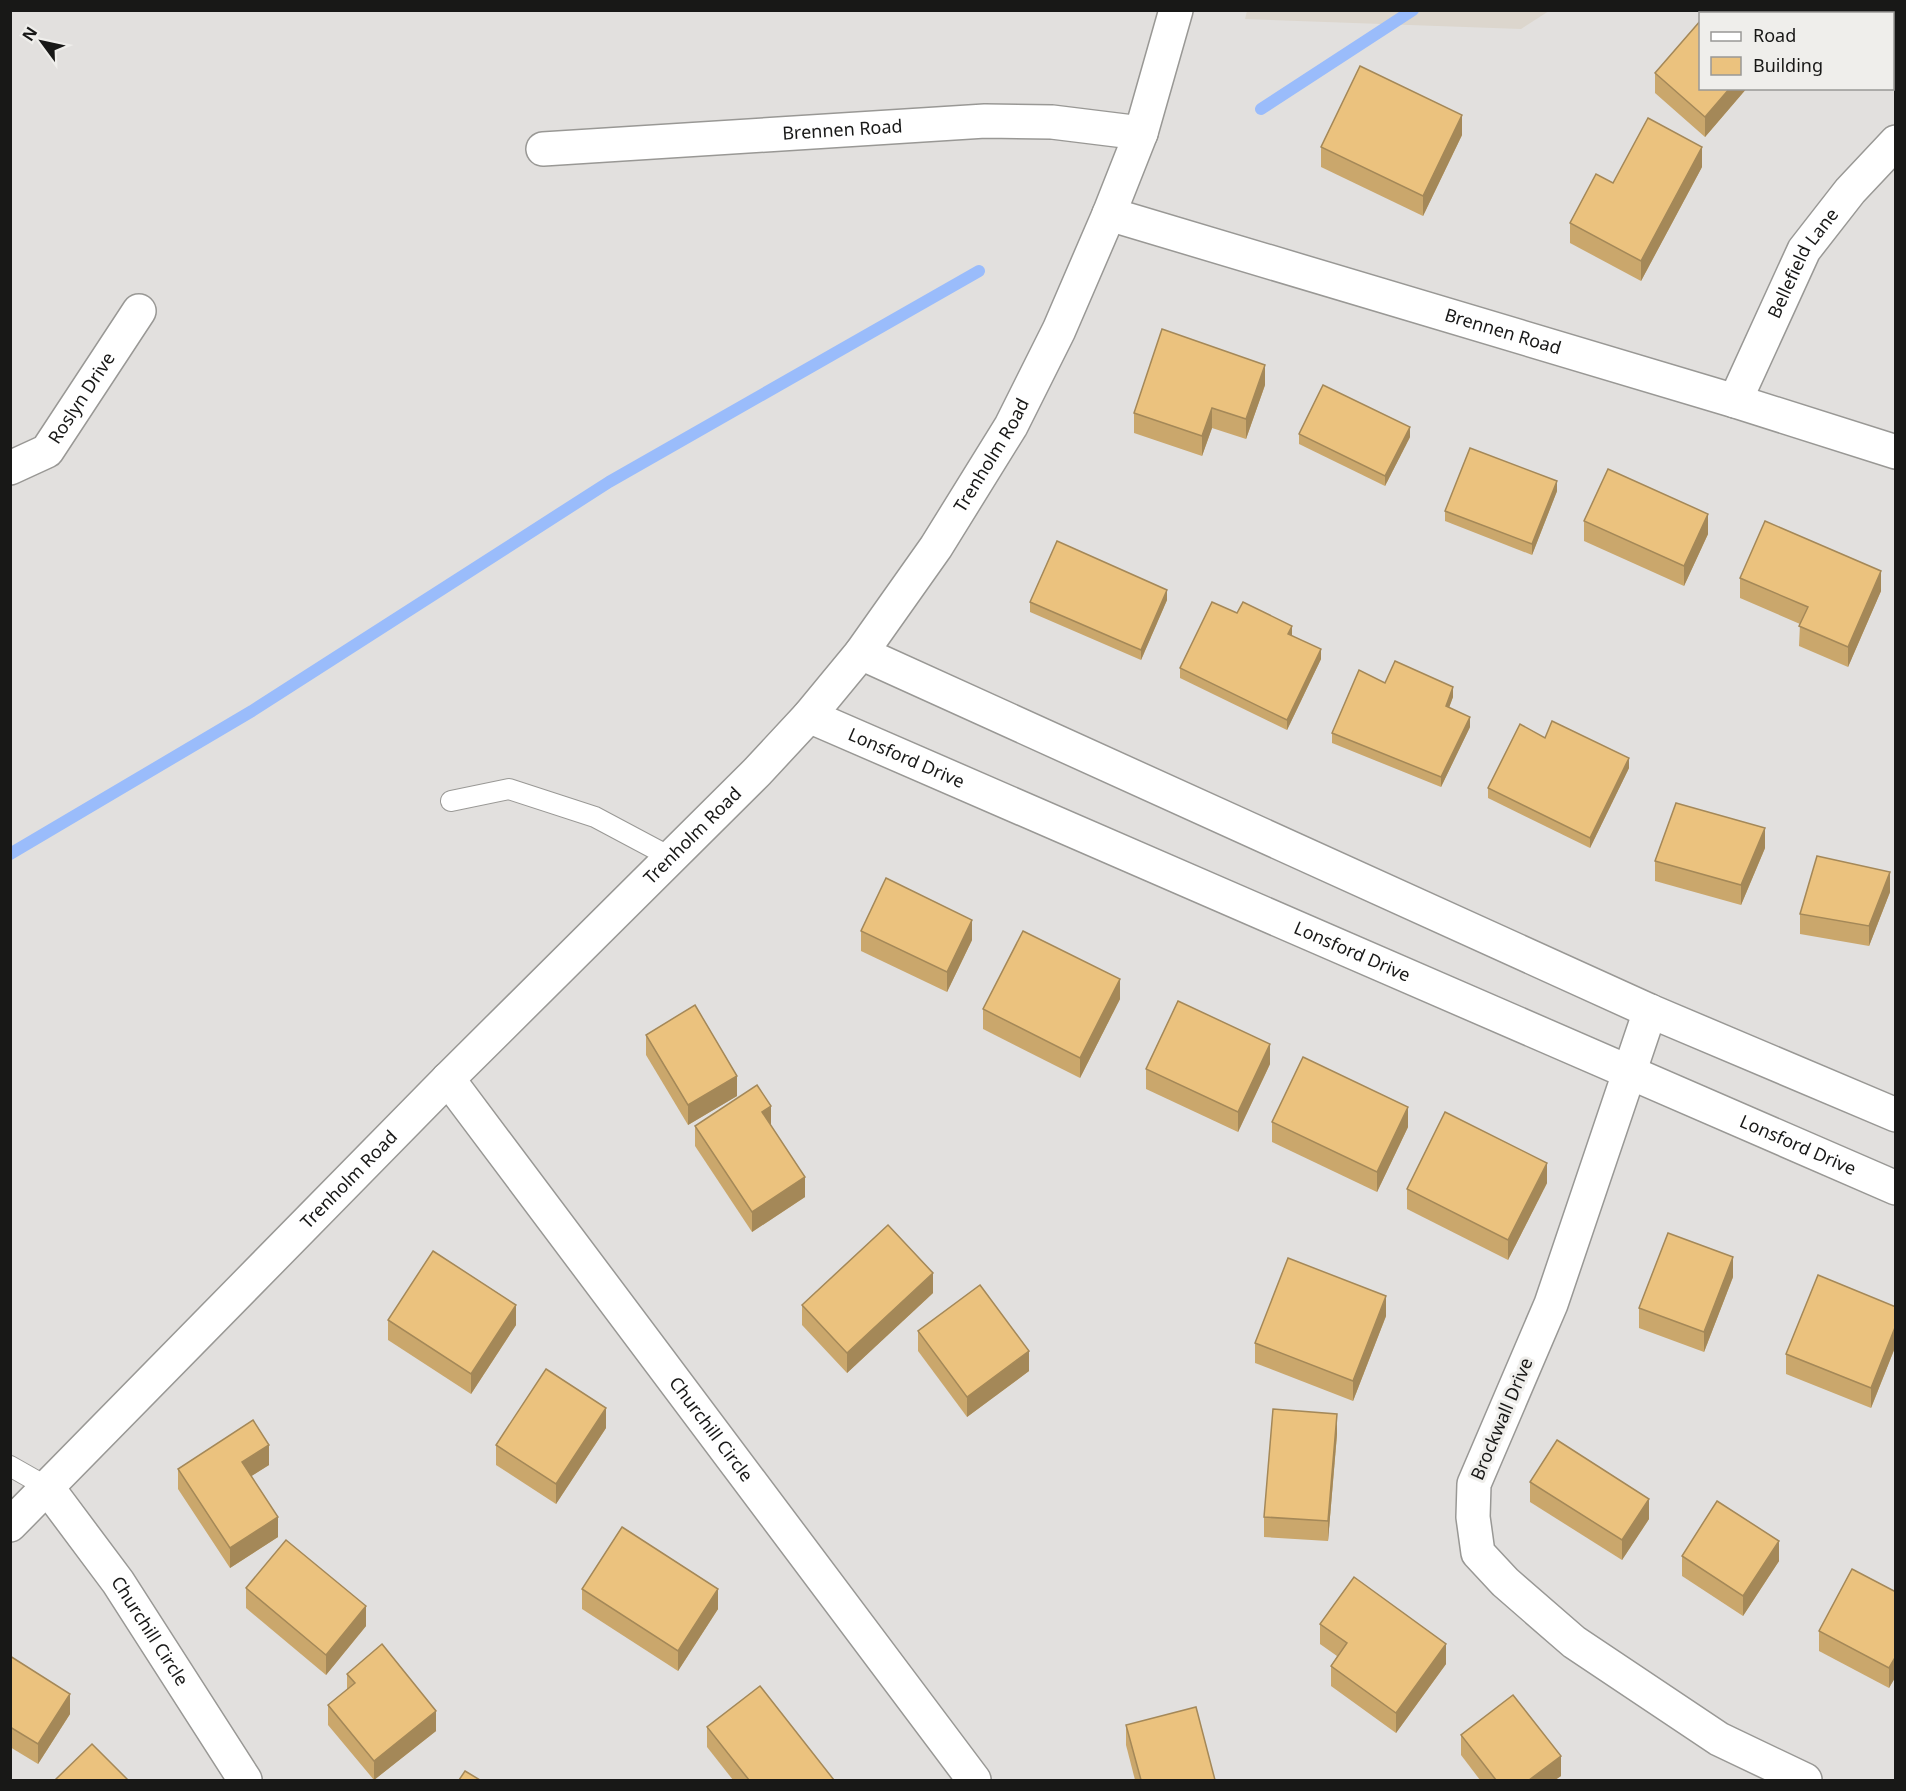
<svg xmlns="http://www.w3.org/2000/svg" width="1906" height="1791" font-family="'Noto Sans',sans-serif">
<rect width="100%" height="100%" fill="#e2e0de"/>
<path fill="#dcd6cd" d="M1247 11V10L1549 11 1521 29 1245 19Z"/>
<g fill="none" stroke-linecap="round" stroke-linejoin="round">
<g stroke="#9abcfb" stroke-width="12">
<path d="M1261 109 1413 10"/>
<path d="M10 854 252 711 609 482 979 271"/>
</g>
<g stroke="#999895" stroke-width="22">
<g id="service">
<path d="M451 801 509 789 595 817 672 858"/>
<path d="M10 1466 47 1487"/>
</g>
</g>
<g stroke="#999895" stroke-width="36">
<g id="minor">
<path id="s1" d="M543 149 985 121 1052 122 1141 133"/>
<path id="s2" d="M1735 401 1804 250 1850 191 1896 142"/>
<path id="s3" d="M10 468 47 451 139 311"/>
<path d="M861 653 1650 1011 1896 1115"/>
<path id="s4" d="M809 716 1896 1188"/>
<path d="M1650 1011 1551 1304 1474 1484 1473 1517 1478 1553 1505 1582 1574 1642 1719 1739 1805 1780"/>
<path id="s5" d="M448 1079 974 1780"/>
<path id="s6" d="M47 1487 118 1582 245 1780"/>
</g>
</g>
<g stroke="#999895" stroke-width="36">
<g id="tertiary">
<path id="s7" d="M1109 214 1735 401 1896 452"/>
</g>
</g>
<g stroke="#999895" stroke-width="36">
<g id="secondary">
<path id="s8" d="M10 1525 448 1079 757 772 809 716 861 653 936 547 1011 426 1059 330 1109 214 1141 133 1176 10"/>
</g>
</g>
<use href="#service" stroke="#fff" stroke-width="20"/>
<use href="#minor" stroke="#fff" stroke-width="33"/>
<use href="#tertiary" stroke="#fff" stroke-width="33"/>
<use href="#secondary" stroke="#fff" stroke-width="33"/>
</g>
<g fill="#caa76c">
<path d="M1655 73 1701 88H1747L1705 137 1655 93Z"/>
<path d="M1462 135 1423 216 1321 167V147Z"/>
<path d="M1702 167 1641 281 1570 243V223L1613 183Z"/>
<path d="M1265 385 1246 439 1212 428 1202 456 1134 433V413Z"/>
<path d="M1299 434 1410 437 1385 486 1299 444Z"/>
<path d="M1557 491 1532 555 1445 521V511Z"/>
<path d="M1584 521 1708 534 1684 586 1584 541Z"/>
<path d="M1740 578 1881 591 1848 667 1799 646 1800 624 1740 598Z"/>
<path d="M1167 600 1141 660 1030 612V602Z"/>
<path d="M1237 613 1292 636 1321 659 1287 730 1180 678V668Z"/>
<path d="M1385 683 1453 697 1449 707 1470 727 1441 787 1332 743V733Z"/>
<path d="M1629 768 1590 848 1488 798V788Z"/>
<path d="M1765 848 1741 905 1655 881V861Z"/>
<path d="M1890 892 1869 946 1800 934V914Z"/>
<path d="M861 931 972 940 947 992 861 951Z"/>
<path d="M1120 999 1080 1078 983 1029V1009Z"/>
<path d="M646 1035 737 1096 688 1125 646 1055Z"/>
<path d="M1270 1064 1238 1132 1146 1089V1069Z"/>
<path d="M1272 1122 1408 1127 1377 1192 1272 1142Z"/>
<path d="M695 1126 805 1197 752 1232 695 1146Z"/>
<path d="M1547 1183 1508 1260 1407 1209V1189Z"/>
<path d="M1733 1277 1704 1352 1639 1328V1308Z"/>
<path d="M933 1293 847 1373 802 1325V1305Z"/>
<path d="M1896 1307V1345L1871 1408 1786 1374V1354Z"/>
<path d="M1386 1316 1353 1401 1255 1363V1343Z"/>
<path d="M388 1320 516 1325 471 1394 388 1340Z"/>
<path d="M918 1331 1029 1371 967 1417 918 1351Z"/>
<path d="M606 1428 556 1504 496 1465V1445Z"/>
<path d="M1337 1434 1328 1541 1264 1537V1517Z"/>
<path d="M269 1465 251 1476 278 1537 230 1568 178 1489V1469Z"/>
<path d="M1530 1482 1649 1519 1622 1560 1530 1502Z"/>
<path d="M1682 1556 1779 1561 1743 1616 1682 1576Z"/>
<path d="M246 1588 366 1626 326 1675 246 1608Z"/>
<path d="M582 1589 718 1609 678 1671 582 1609Z"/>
<path d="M1896 1592V1676L1889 1688 1819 1651V1631Z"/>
<path d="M1320 1624 1446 1664 1396 1733 1331 1686V1666L1337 1656 1320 1644Z"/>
<path d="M10 1656 70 1714 38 1764 10 1747Z"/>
<path d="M347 1674 436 1731 374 1780 328 1725V1705L347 1690Z"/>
<path d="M1126 1725 1215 1780H1135L1126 1745Z"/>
<path d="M707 1727 834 1780H733L707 1747Z"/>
<path d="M1461 1735 1561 1776 1555 1780H1480L1461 1755Z"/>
</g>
<g fill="#a48858">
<path d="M1796 10H1813L1811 14H1794Z"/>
<path d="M1730 88H1747L1705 137V117Z"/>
<path d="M1462 115V135L1423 216V196Z"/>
<path d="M1702 147V167L1641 281V261Z"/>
<path d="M1265 365V385L1246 439V419Z"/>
<path d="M1212 408V428L1202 456V436Z"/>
<path d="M1410 427V437L1385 486V476Z"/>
<path d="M1557 481V491L1532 555V544Z"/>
<path d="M1708 514V534L1684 586V566Z"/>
<path d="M1881 571V591L1848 667V647Z"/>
<path d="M1167 590V600L1141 660V650Z"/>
<path d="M1292 626V636L1288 634Z"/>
<path d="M1321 649V659L1287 730V720Z"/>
<path d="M1453 687V697L1446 716V706Z"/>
<path d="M1470 717V727L1441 787V777Z"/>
<path d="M1629 758V768L1590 848V838Z"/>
<path d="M1765 828V848L1741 905V885Z"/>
<path d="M1890 872V892L1869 946V926Z"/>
<path d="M972 920V940L947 992V972Z"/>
<path d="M1120 979V999L1080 1078V1058Z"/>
<path d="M1270 1044V1064L1238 1132V1112Z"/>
<path d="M737 1076V1096L688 1125V1105Z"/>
<path d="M771 1106V1126L762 1112Z"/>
<path d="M1408 1107V1127L1377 1192V1172Z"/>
<path d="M1547 1163V1183L1508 1260V1240Z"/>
<path d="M805 1177V1197L752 1232V1212Z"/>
<path d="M1733 1257V1277L1704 1352V1332Z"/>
<path d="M933 1273V1293L847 1373V1353Z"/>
<path d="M1386 1296V1316L1353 1401V1381Z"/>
<path d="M516 1305V1325L471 1394V1374Z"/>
<path d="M1896 1325V1345L1871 1408V1388Z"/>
<path d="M1029 1351V1371L967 1417V1397Z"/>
<path d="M606 1408V1428L556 1504V1484Z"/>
<path d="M1337 1414V1434L1328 1541V1521Z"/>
<path d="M269 1445V1465L242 1482V1462Z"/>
<path d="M1649 1499V1519L1622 1560V1540Z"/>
<path d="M278 1517V1537L230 1568V1548Z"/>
<path d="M1779 1541V1561L1743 1616V1596Z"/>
<path d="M718 1589V1609L678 1671V1651Z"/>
<path d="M366 1606V1626L326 1675V1655Z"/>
<path d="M1446 1644V1664L1396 1733V1713Z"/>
<path d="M1896 1656V1676L1889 1688V1668Z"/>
<path d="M70 1694V1714L38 1764V1744Z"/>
<path d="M436 1711V1731L374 1780V1761Z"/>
<path d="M1561 1756V1776L1555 1780H1529Z"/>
</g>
<g fill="#ebc27e" stroke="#a48858" stroke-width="1.5">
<path d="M1708 10H1796L1794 14H1706Z"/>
<path d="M1701 20V88H1730L1705 117 1655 73Z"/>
<path d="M1360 66 1462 115 1423 196 1321 147Z"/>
<path d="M1648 118 1702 147 1641 261 1570 223 1596 174 1613 183Z"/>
<path d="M1162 329 1265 365 1246 419 1212 408 1202 436 1134 413Z"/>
<path d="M1323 385 1410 427 1385 476 1299 434Z"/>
<path d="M1470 448 1557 481 1532 544 1445 511Z"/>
<path d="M1608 469 1708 514 1684 566 1584 521Z"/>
<path d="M1765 521 1881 571 1848 647 1799 626 1808 607 1740 578Z"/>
<path d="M1057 541 1167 590 1141 650 1030 602Z"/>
<path d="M1212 602 1237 613 1243 602 1292 626 1288 634 1321 649 1287 720 1180 668Z"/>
<path d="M1395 661 1453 687 1446 706 1470 717 1441 777 1332 733 1359 670 1385 683Z"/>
<path d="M1552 721 1629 758 1590 838 1488 788 1520 724 1545 738Z"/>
<path d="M1676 803 1765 828 1741 885 1655 861Z"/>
<path d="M1817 856 1890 872 1869 926 1800 914Z"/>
<path d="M886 878 972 920 947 972 861 931Z"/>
<path d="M1023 931 1120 979 1080 1058 983 1009Z"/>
<path d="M1178 1001 1270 1044 1238 1112 1146 1069Z"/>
<path d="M695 1005 737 1076 688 1105 646 1035Z"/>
<path d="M1303 1057 1408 1107 1377 1172 1272 1122Z"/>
<path d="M757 1085 771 1106 762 1112 805 1177 752 1212 695 1126Z"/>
<path d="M1445 1112 1547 1163 1508 1240 1407 1189Z"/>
<path d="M888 1225 933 1273 847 1353 802 1305Z"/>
<path d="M1668 1233 1733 1257 1704 1332 1639 1308Z"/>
<path d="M433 1251 516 1305 471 1374 388 1320Z"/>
<path d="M1288 1258 1386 1296 1353 1381 1255 1343Z"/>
<path d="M1818 1275 1896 1307V1325L1871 1388 1786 1354Z"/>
<path d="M980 1285 1029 1351 967 1397 918 1331Z"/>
<path d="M546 1369 606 1408 556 1484 496 1445Z"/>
<path d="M1273 1409 1337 1414 1328 1521 1264 1517Z"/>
<path d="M253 1420 269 1445 242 1462 278 1517 230 1548 178 1469Z"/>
<path d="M1557 1440 1649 1499 1622 1540 1530 1482Z"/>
<path d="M1717 1501 1779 1541 1743 1596 1682 1556Z"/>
<path d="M622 1527 718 1589 678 1651 582 1589Z"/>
<path d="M286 1540 366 1606 326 1655 246 1588Z"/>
<path d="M1852 1569 1896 1592V1656L1889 1668 1819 1631Z"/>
<path d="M1354 1577 1446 1644 1396 1713 1331 1666 1347 1643 1320 1624Z"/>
<path d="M382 1644 436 1711 374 1761 328 1705 355 1683 347 1674Z"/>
<path d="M10 1656 70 1694 38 1744 10 1727Z"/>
<path d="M760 1686 834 1780H749L707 1727Z"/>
<path d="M1513 1695 1561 1756 1529 1780H1496L1461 1735Z"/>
<path d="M1196 1707 1215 1780H1141L1126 1725Z"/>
<path d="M92 1744 128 1780H55Z"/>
<path d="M465 1771 480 1780H459Z"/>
</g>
<g text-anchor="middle" stroke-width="6" stroke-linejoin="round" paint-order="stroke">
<g font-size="18" fill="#181817" stroke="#efeeeb">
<text dy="6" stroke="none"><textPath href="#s1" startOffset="300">Brennen Road</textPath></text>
<text dy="6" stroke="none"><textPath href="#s2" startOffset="154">Bellefield Lane</textPath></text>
<text dy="6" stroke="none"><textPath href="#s7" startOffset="411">Brennen Road</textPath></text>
<text dy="6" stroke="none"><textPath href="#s3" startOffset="104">Roslyn Drive</textPath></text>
<text dy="6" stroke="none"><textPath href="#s8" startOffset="1456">Trenholm Road</textPath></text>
<text dy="6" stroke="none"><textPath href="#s4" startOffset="106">Lonsford Drive</textPath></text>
<text dy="6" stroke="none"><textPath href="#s8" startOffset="970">Trenholm Road</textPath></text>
<text dy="6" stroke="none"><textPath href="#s4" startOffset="592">Lonsford Drive</textPath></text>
<text dy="6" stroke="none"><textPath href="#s4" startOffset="1078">Lonsford Drive</textPath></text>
<text dy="6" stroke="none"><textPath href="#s8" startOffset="484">Trenholm Road</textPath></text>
<text transform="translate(1502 1419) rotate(-67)" y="6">Brockwall Drive</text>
<text dy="6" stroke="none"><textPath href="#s5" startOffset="438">Churchill Circle</textPath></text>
<text dy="6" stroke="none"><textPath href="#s6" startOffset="177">Churchill Circle</textPath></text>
</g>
</g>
<rect width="1906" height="1791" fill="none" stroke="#181817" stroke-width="24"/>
<rect x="1699" y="12" width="195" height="78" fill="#efeeeb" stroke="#999896" stroke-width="1.5"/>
<rect x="1711" y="32" width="30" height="9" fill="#ffffff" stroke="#999896" stroke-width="1.5"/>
<text x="1753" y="42" font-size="18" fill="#181817">Road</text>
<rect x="1711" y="57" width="30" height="18" fill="#ebc27e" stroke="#999896" stroke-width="1.5"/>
<text x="1753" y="72" font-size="18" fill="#181817">Building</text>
<g transform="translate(42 42) rotate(303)" stroke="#efeeeb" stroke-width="4.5" paint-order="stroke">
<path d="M0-4.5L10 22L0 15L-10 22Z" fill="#181817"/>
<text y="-9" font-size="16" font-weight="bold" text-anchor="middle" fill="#181817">N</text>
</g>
</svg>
